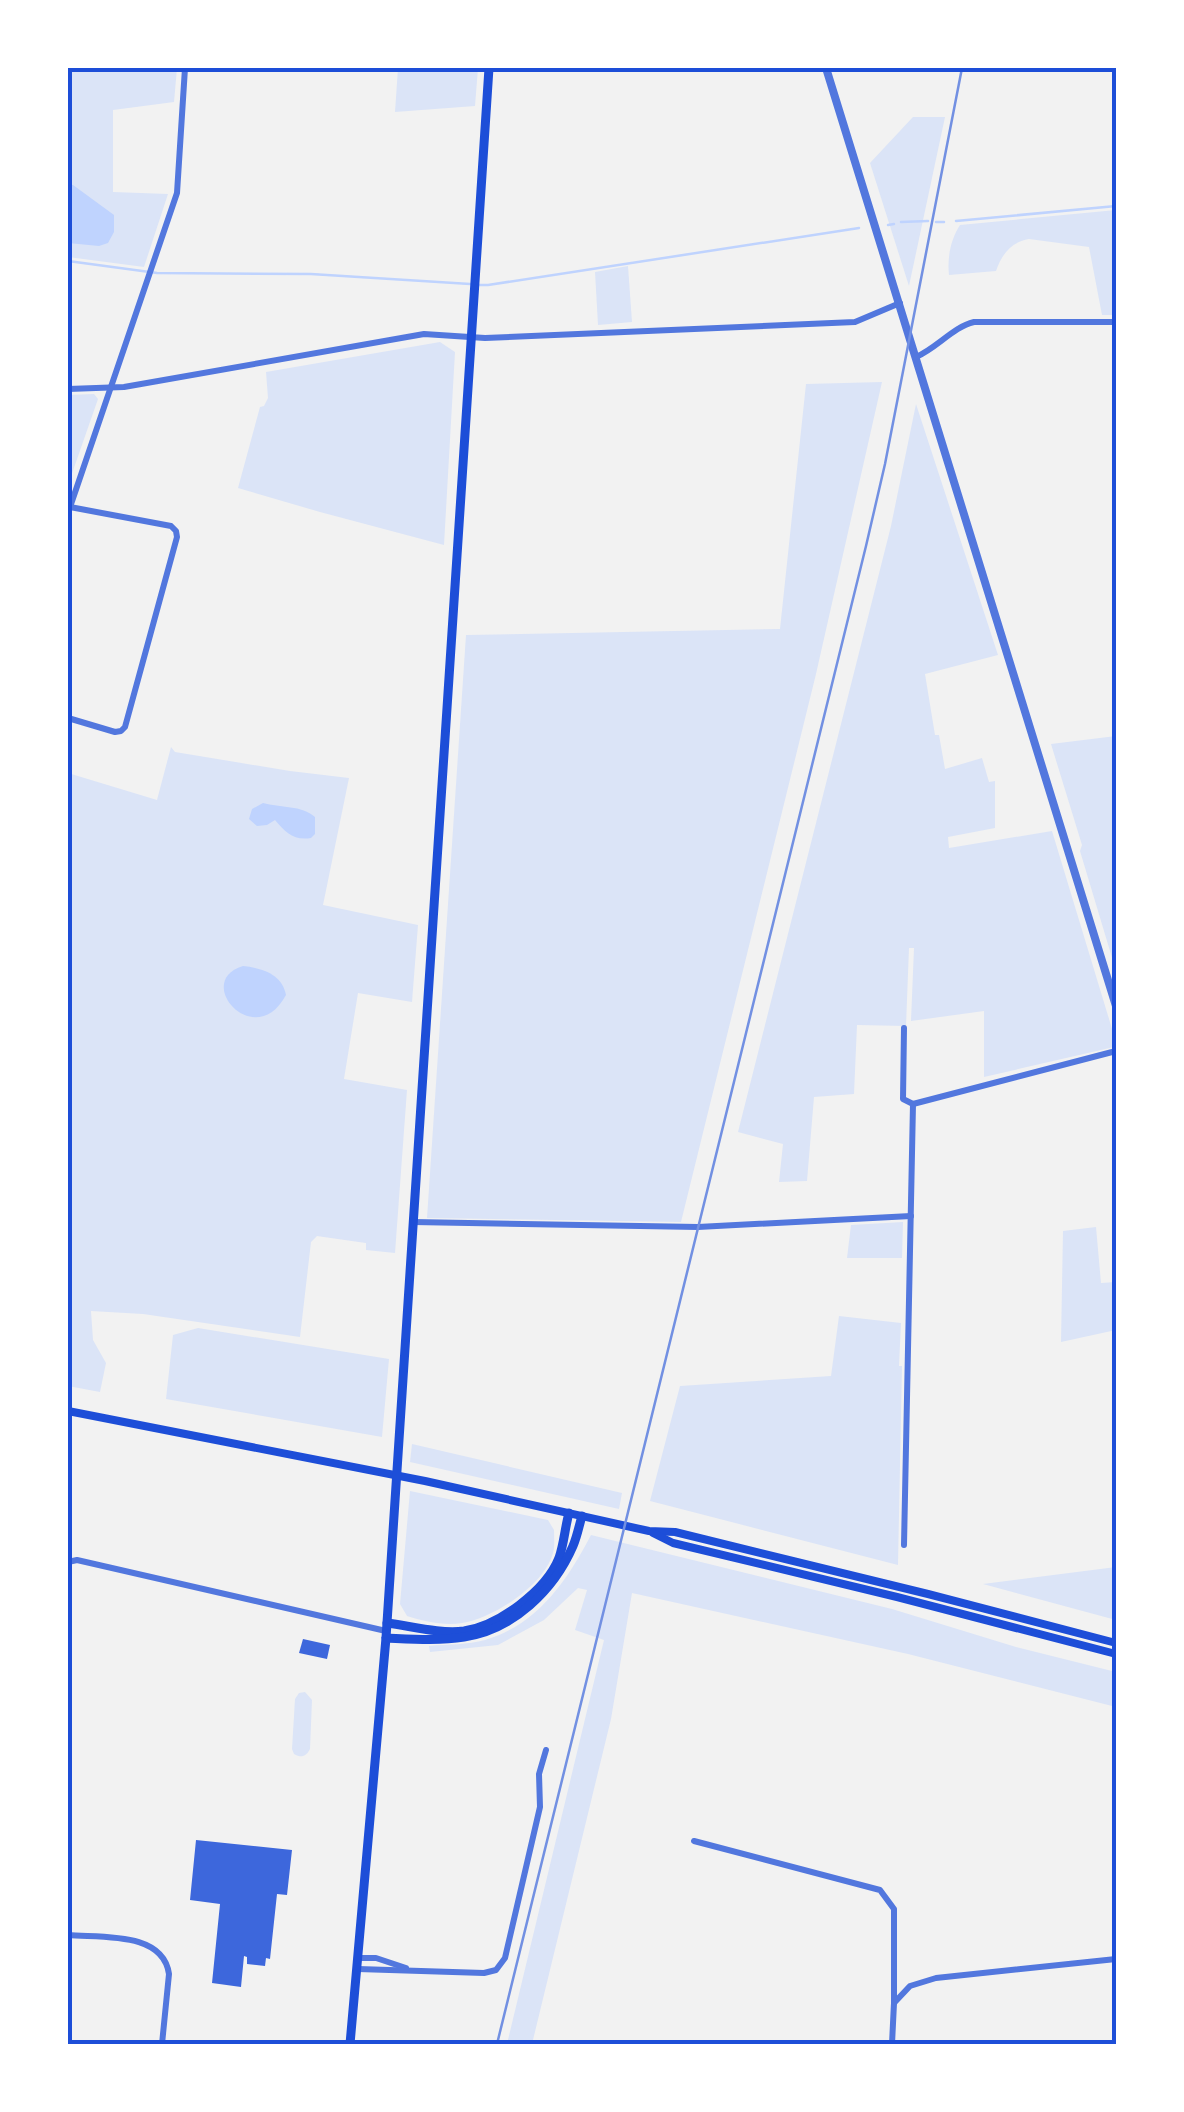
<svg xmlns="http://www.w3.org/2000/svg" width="1184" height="2112" font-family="Karla,sans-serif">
<rect width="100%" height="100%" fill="#f2f2f2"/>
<g fill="#dbe4f7">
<path d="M68 68H177L174 102 113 110V192L168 194 144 267 68 257Z"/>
<path d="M398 68H478L475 106 395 112Z"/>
<path d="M913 117H945L909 286 870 163Z"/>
<path d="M1116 210V315H1102L1089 247 1029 239C1011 242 1002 254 996 271L949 275C947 257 951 239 960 225Z"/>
<path d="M628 266 632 322 598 325 595 272Z"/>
<path d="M440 342 455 352 444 545 320 512 238 488 260 407 264 406 268 398 266 372Z"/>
<path d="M882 382 816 674 681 1222 427 1218 466 635 780 629 806 384Z"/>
<path d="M94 394 98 399 68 485V395Z"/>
<path d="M916 404 998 655 925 674 935 735H939L945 769 982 758 989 782 995 781V828L948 837 949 848 1052 831 1116 1042 1114 1047 984 1077V1011L911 1021 914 948H909L906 1026 857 1025 854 1094 814 1097 807 1181 779 1182 783 1144 738 1132 891 526Z"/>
<path d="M1116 736V971L1080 851 1082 845 1051 744Z"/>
<path d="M171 747 175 752 290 771 349 778 323 905 418 925 412 1002 358 993 344 1079 407 1090 395 1253 366 1250V1243L317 1236 311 1242 300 1337 143 1314 91 1311 93 1340 106 1363 100 1392 68 1386V773L157 800Z"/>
<path d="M903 1222 902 1258H847L851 1225Z"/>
<path d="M1096 1227 1101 1283 1116 1282V1330L1061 1342 1063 1231Z"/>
<path d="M839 1316 901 1323 899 1366H902L898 1565 650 1501 680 1386 831 1376Z"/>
<path d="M198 1328 389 1359 382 1437 166 1399 173 1335Z"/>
<path d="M412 1444 622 1493 619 1509 410 1462Z"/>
<path d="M410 1491 548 1520 554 1530C554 1537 555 1546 553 1553 544 1586 493 1618 462 1623 444 1626 423 1621 407 1616L400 1604Z"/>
<path d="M591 1535 892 1609 1016 1647 1116 1672V1707L908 1654 632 1593 611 1719 532 2044H507L604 1640 575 1630 587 1590 578 1588 544 1620 498 1645 430 1652 429 1646C447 1644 468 1645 485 1640 537 1625 567 1581 591 1535Z"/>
<path d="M1116 1567V1620L983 1584Z"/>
<path d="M305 1692 312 1700 310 1749C306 1757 301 1758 294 1754L292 1749 295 1699 299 1693Z"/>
</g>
<g fill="#bfd3fe">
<path d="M68 184 73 185 114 215V232L108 243 99 246 68 243Z"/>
<path d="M263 803C280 808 302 805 315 817V834L311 838C294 841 285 832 275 820L267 825 257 826 249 819 252 809Z"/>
<path d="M243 966C262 968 282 974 286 995 255 1053 192 981 243 966Z"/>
</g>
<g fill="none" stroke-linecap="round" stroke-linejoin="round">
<g stroke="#bfd3fe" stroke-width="2.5">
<path d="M956 221 1116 206"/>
<path d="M901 222 928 221"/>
<path d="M936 222H944"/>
<path d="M888 225 894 224"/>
<path d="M68 261 157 273 311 274 470 284"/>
<path d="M478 285H488L859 228"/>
</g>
</g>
<g fill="#3d67dc">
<path d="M303 1639 330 1645 327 1659 299 1653Z"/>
<path d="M196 1840 292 1850 287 1895 277 1894 270 1959 266 1958 265 1966 247 1964V1957L244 1956 241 1987 212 1983 220 1904 190 1900Z"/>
</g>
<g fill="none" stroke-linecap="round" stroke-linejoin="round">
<g stroke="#5277de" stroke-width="6">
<path d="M916 357C937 348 953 327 974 322H1116"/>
<path d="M68 389 124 387 424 334 485 338 855 322 900 303"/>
<path d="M68 513 177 193 185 68"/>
<path d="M68 718 115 732 121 731 125 727 177 537 176 531 171 526 70 507"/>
<path d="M913 1104 1116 1051"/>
<path d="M413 1222 698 1227 911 1216"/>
<path d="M904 1545 913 1104 903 1099 904 1028"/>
<path d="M68 1562 77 1560 386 1631"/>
<path d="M694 1841 880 1890 894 1909V2003"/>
<path d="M68 1935C101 1938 163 1931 169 1974L162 2044"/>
<path d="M359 1958H376L406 1968"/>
<path d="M358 1969 484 1973 496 1970 505 1958 540 1807 539 1774 546 1750"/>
<path d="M892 2044 894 2003 910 1986 936 1978 1116 1959"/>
</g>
<path stroke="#5277de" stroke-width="8" d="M826 68 1116 1006"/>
<g stroke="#1d4ed8" stroke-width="8">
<path d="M68 1411 425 1481 649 1531 675 1532 928 1594 1116 1643"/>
<path d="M653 1533 673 1543 897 1597 1116 1654"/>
</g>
<g stroke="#1d4ed8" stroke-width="9">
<path d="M387 1623C411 1626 439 1634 464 1631 498 1626 546 1591 559 1558 564 1544 565 1527 569 1513"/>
<path d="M386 1638C411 1639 439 1641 464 1637 513 1630 554 1590 573 1546 577 1537 579 1526 582 1516"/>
<path d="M350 2044 386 1638 489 68"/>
</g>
<path stroke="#7290e2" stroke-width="2.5" d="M497 2044 866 546 885 464 962 68"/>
</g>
<rect width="1184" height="2112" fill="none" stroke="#ffffff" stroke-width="140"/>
<rect x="70" y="70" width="1044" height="1972" fill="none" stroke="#1d4ed8" stroke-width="4"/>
</svg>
